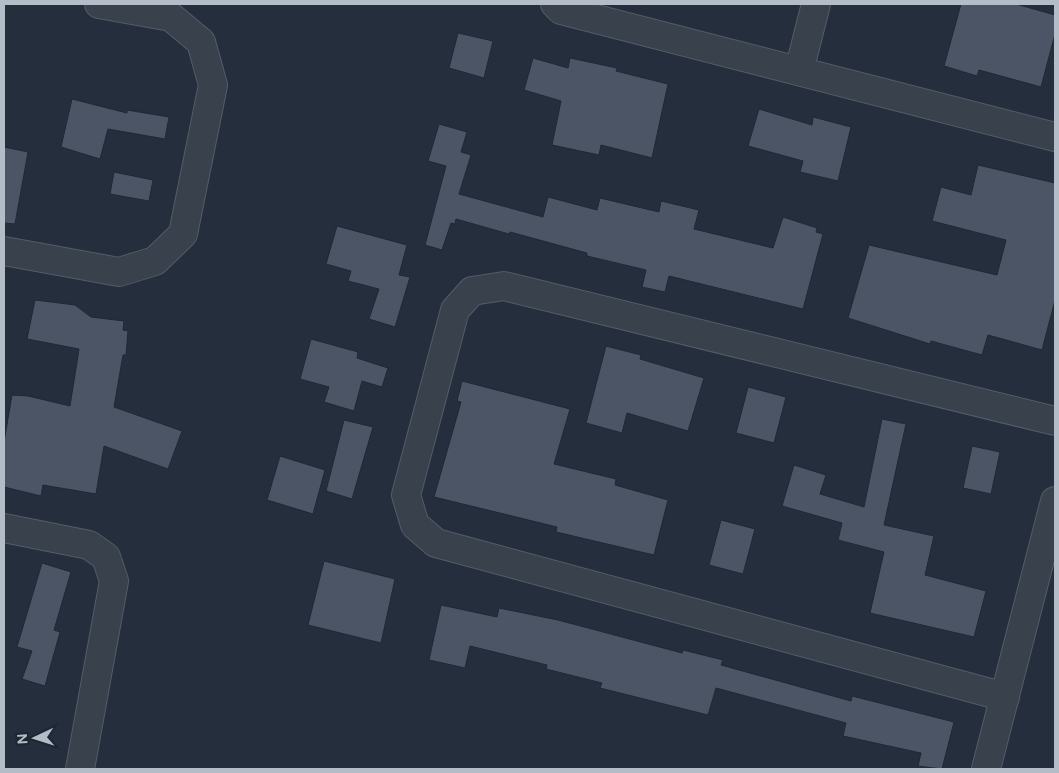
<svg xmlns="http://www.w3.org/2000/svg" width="1059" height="773" font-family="Figtree,sans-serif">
<rect width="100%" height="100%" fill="#252e3d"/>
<g fill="#4b5566" stroke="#202834">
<path d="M961 4H1016L1055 15V34L1041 87 979 70 977 76 944 66Z"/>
<path d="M458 33 493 41 484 78 449 68Z"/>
<path d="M533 58 568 68 570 58 617 68 616 71 668 84 652 158 601 145 599 155 552 145 561 101 524 90Z"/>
<path d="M72 99 127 113V110L169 117 165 139 108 129 100 159 61 147Z"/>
<path d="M759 109 812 125 813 117 851 127 838 181 800 172 803 161 748 146Z"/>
<path d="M439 124 467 132 461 152 471 155 459 194 543 217 548 197 597 210 600 198 659 212 661 201 699 210 694 229 773 248 783 217 817 228 816 232 823 234 803 309 669 276 665 292 642 287 646 270 587 256V253L510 232 509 234 456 219 455 224 451 223 442 250 425 245 446 166 428 161Z"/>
<path d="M4 147 28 152 15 224 4 223Z"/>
<path d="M978 165 1055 183V300L1042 350 988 335 982 355 931 341 930 344 848 318 869 245 997 275 1006 240 932 221 941 187 971 195Z"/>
<path d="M114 172 153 180 149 201 110 194Z"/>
<path d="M337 226 407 245 399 275 410 277 395 327 369 319 379 289 348 281 351 271 326 264Z"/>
<path d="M35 300 75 305 91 317 124 321 123 330 128 331 126 355H123L114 407 182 431 168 469 104 446 96 494 43 485 41 496 4 487V442L12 395 28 396 70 406 79 349 27 339Z"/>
<path d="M311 339 358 352 357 358 388 368 382 387 362 381 354 411 324 402 329 387 300 379Z"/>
<path d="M606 346 641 355 640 359 704 378 688 431 627 413 622 433 586 423Z"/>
<path d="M462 381 570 409 554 464 616 479 615 485 668 500 654 555 556 532 557 527 434 497 461 402 457 401Z"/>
<path d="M748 387 786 397 774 443 736 433Z"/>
<path d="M882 419 906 424 884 525 934 536 925 575 986 591 974 637 870 613 884 552 838 540 842 523 782 506 794 465 826 475 820 494 864 507Z"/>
<path d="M344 420 373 427 352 499 326 491Z"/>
<path d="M972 446 1000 452 991 494 963 488Z"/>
<path d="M280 456 325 470 313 514 267 500Z"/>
<path d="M721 520 755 529 743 574 709 565Z"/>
<path d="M324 561 395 579 381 643 308 625Z"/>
<path d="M42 563 71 572 54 630 60 632 45 686 22 679 32 651 17 647Z"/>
<path d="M441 605 497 617 499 608 558 620 682 653 683 650 723 660 721 665 851 701 852 696 954 722 942 769 918 766 921 753 843 736 846 723 716 688 708 715 600 688 602 683 546 669 547 665 470 646 465 668 429 660Z"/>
</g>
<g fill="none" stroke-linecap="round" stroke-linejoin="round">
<g stroke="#545c68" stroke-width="30">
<g id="street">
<path d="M555 4 561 10 1055 137"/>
<path d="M799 71 816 4"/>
<path d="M4 251 119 272 155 261 183 234 213 85 201 42 171 17 99 4"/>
<path d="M4 528 89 545 106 557 114 581 80 769"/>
<path d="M1005 697 436 543 415 525 406 495 455 310 472 291 504 286 1055 421"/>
<path d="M986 769 1055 501"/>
</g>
</g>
<use href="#street" stroke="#39414d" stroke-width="28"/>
</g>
<rect width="1059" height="773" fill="none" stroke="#b4bcc8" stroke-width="10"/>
<g transform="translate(35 738) rotate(266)" stroke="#1e2632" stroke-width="4" paint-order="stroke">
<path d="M0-4L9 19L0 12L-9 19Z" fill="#b4bcc8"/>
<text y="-8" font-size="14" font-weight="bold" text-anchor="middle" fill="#b4bcc8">N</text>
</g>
</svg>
